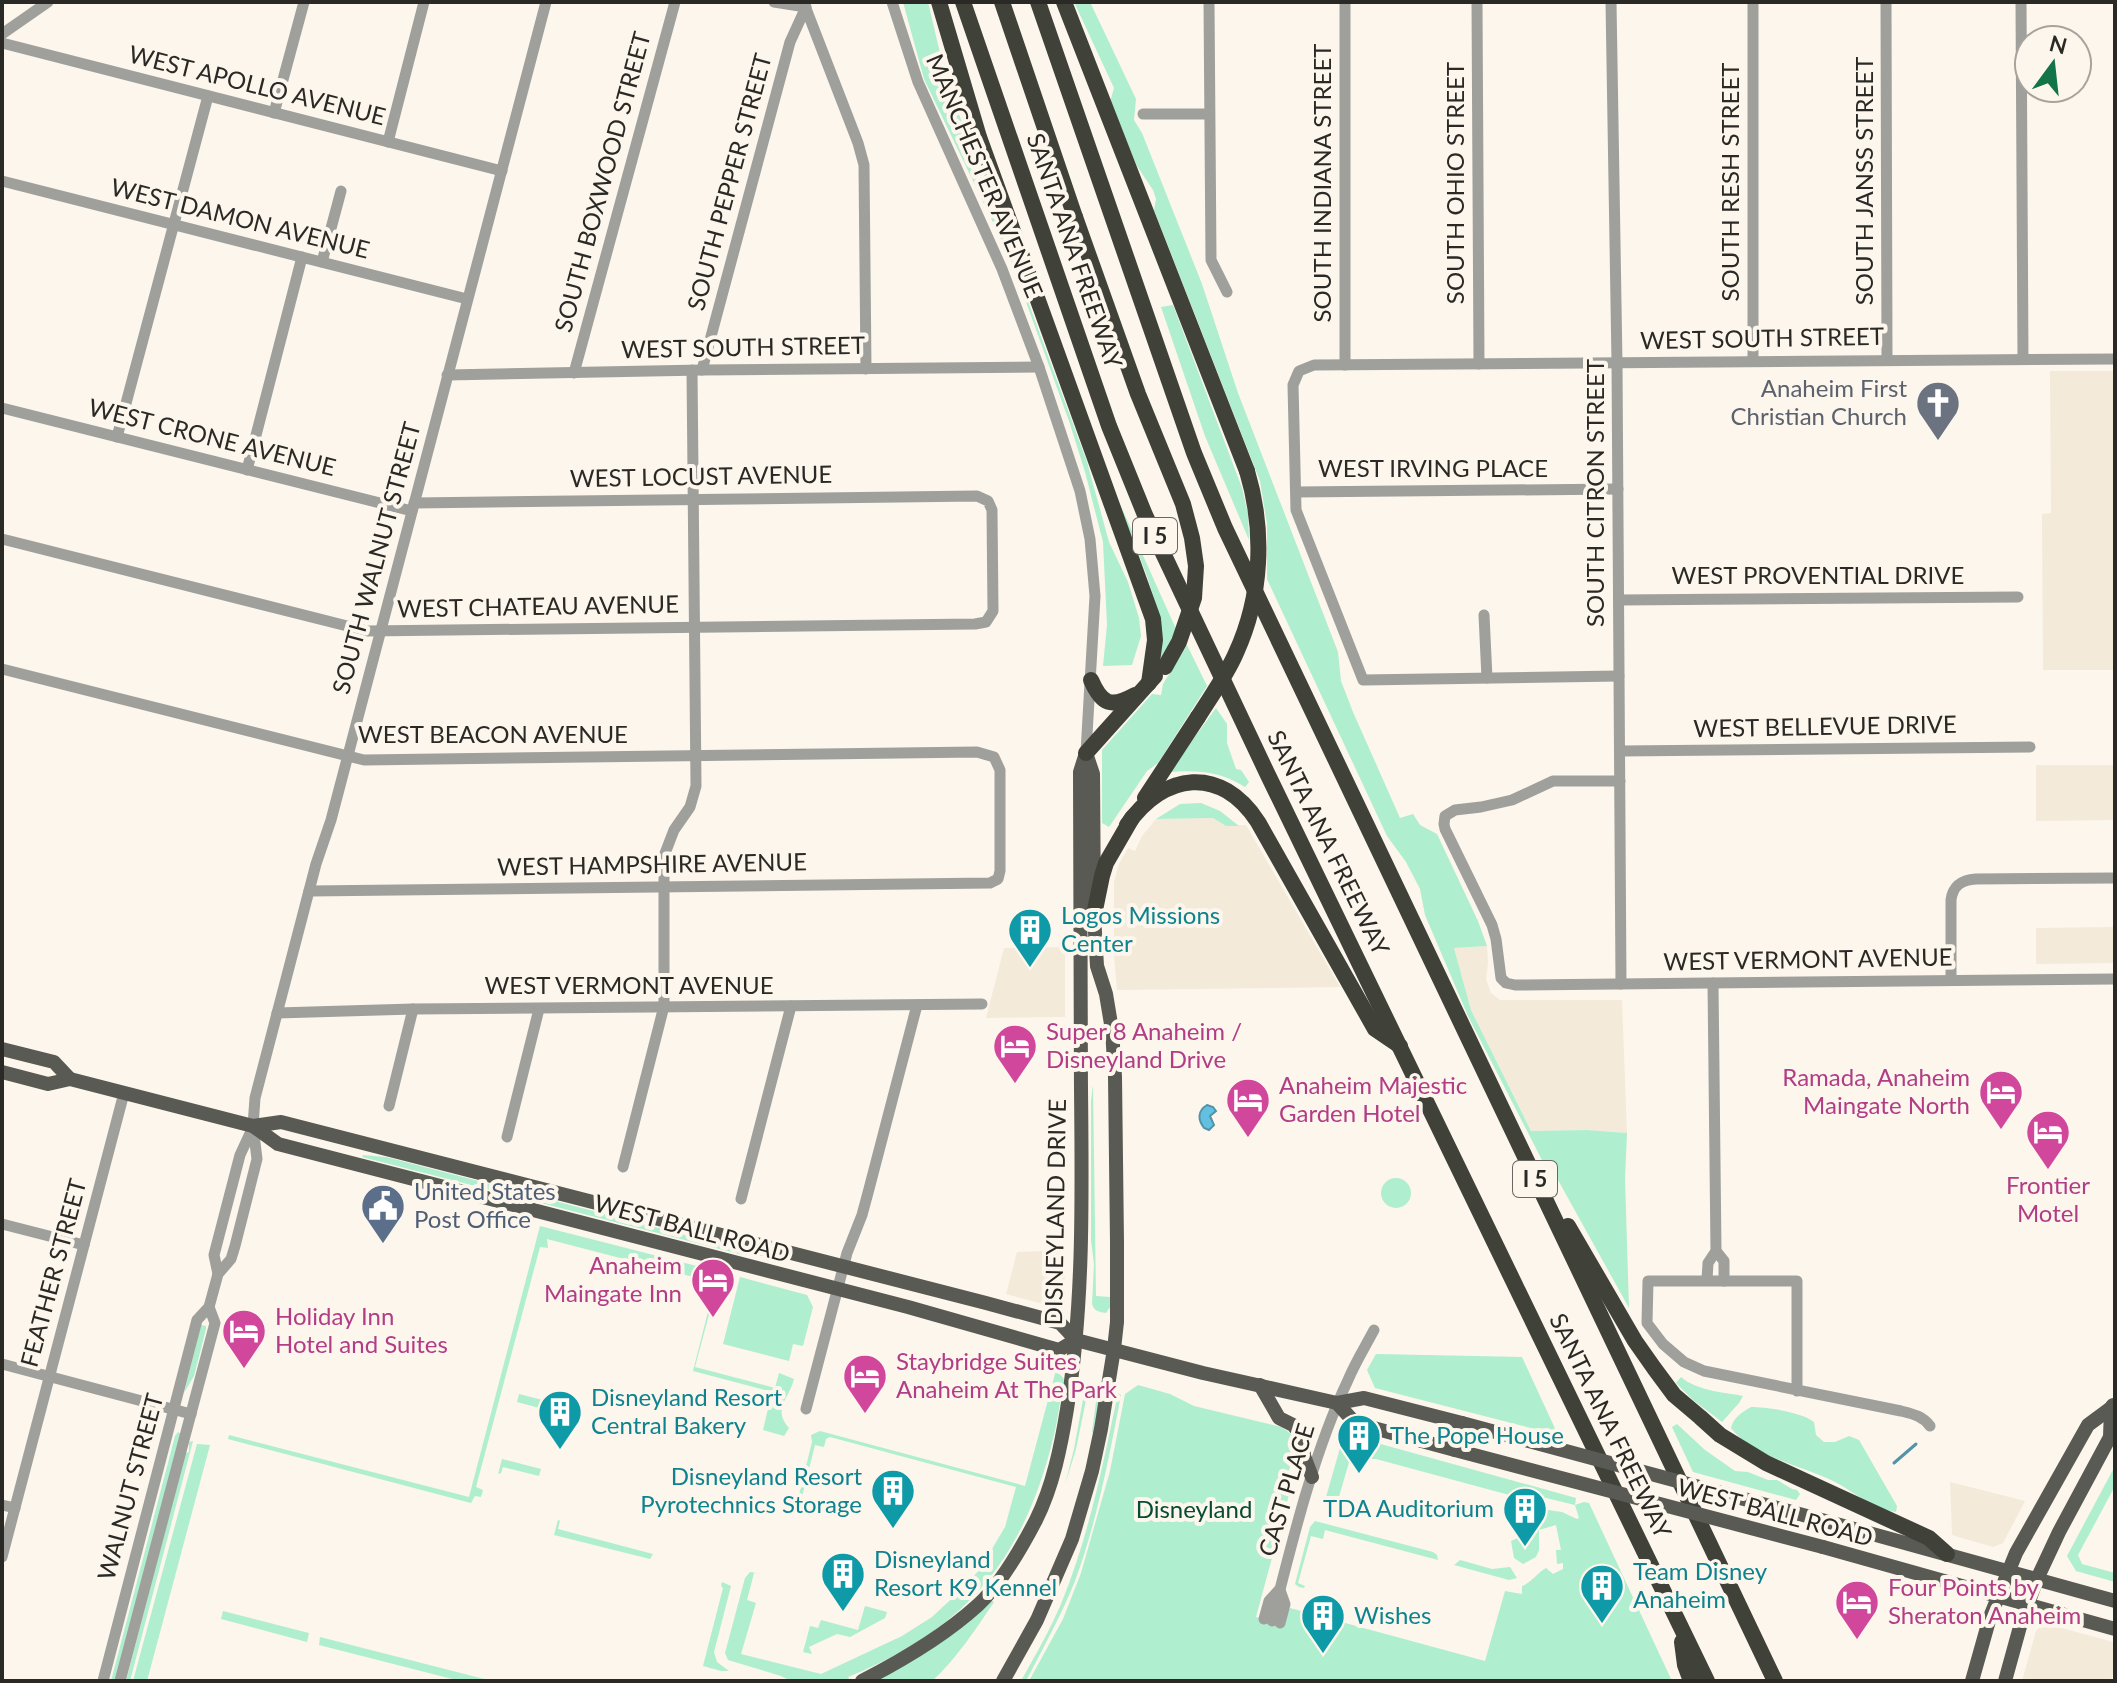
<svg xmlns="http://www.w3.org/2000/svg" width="2117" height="1683" font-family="Lato,sans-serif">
<rect width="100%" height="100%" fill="#fcf6ec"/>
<g fill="#f3ead9">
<path d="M2050 371H2115V670H2043L2042 514 2051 513Z"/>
<path d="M2036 765H2115V820L2036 821Z"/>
<path d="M1213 818 1226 826 1246 825 1340 987 1117 990 1114 955V882L1119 864 1128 848 1135 851 1142 836 1156 819Z"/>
<path d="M2115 927V963L2036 964V928Z"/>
<path d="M1487 946 1488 963 1486 979 1491 993 1500 1000H1622L1627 1133 1587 1130 1531 1131 1471 1010 1454 948Z"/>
<path d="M1065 947V1017L986 1018 1004 948Z"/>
<path d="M1066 1250 1064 1298 1051 1306 1006 1294 1017 1252Z"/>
<path d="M1950 1482 2025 1501 2003 1543 1993 1547 1952 1535Z"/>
<path d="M2047 1624 2113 1642 2115 1645V1665L2111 1681H2022L2036 1631 2040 1626Z"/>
</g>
<g fill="#afeecf">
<path d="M903 2H928L944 70 972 152 965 155 1008 247 1087 462 1109 542 1128 582 1139 618 1141 636 1132 665 1103 666 1107 625 1103 542 1085 472 1070 424 1011 260 924 79Z"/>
<path d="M1074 2H1090L1136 99 1134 120 1142 133 1202 284 1238 393 1338 652 1341 681 1353 712 1400 818 1413 814 1420 825 1437 834 1478 921 1487 946 1454 948 1471 1010 1531 1131 1587 1130 1627 1133 1625 1179 1629 1308 1548 1162 1544 1164 1468 1016 1425 915 1420 889 1406 862 1387 836 1267 579V524L1260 481 1154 210 1156 199 1153 190 1137 166 1110 102 1114 88Z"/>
<path d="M1173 305 1242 488 1248 514 1249 540 1205 436 1161 307Z"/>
<path d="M1115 493 1176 629 1161 662 1157 660 1159 614 1147 576Z"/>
<path d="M1187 645 1207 686 1158 763 1147 771 1109 827 1102 823V750L1152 694 1161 695 1163 684Z"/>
<path d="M1216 708 1227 724V743L1236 769 1241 770 1249 782 1245 787C1219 771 1199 770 1169 772Z"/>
<path d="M1201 803 1220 811 1239 826H1226L1213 818 1156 819 1180 804Z"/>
<path d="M1093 1085 1096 1296 1110 1297V1307L1106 1313C1099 1312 1094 1311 1092 1304L1094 1264 1091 1240V1101Z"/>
<path d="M363 1155 386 1157 766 1256 743 1255 362 1157Z"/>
<circle cx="1396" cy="1193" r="15"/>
<path d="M540 1226 728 1274 726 1282 718 1281 695 1367 775 1388 779 1373 794 1379C789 1399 772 1409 789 1428L784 1436 763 1430 772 1392 693 1371 713 1292 703 1288 704 1284 697 1282V1278L547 1239 548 1248 540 1247 476 1487 483 1490 481 1497 475 1496 471 1503 467 1502 228 1439 229 1435 469 1497Z"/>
<path d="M740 1277 807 1295 813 1307 803 1346 793 1344 789 1361 723 1344Z"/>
<path d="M201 1325 206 1326V1329L194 1376 184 1393Z"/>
<path d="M1376 1354 1522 1357 1558 1435 1375 1388 1367 1370Z"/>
<path d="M1056 1370 1064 1379C1060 1399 1058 1420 1053 1439 1023 1561 964 1630 848 1677L850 1681H791L781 1676 728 1660 725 1653 745 1578 750 1572 763 1574 754 1573 747 1600 756 1603 741 1654 821 1674 902 1636 932 1617 963 1588 980 1569 1005 1527 1016 1487 830 1437 826 1439 824 1447 815 1445 801 1501 797 1503 812 1442 811 1435 820 1431 1025 1486Z"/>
<path d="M1681 1377C1697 1391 1723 1392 1743 1396L1739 1403 1722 1422 1693 1400 1676 1383Z"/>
<path d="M1138 1385 1170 1394 1194 1406 1281 1427C1292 1433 1298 1441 1297 1454L1293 1456 1283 1492 1289 1495 1256 1617 1283 1624 1287 1612 1290 1608 1485 1661 1505 1591 1522 1594V1586C1531 1583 1537 1573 1546 1568L1553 1574 1563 1569V1563L1557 1564 1556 1550H1561L1556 1525 1539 1530V1550L1536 1557 1523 1564 1514 1558 1511 1541 1528 1533V1531L1517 1530 1521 1506 1562 1512 1577 1519 1579 1518 1575 1505 1584 1502 1589 1503 1672 1681H1029L1063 1619 1081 1573 1110 1471 1125 1394Z"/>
<path d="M1091 1386 1096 1388 1099 1394V1409L1094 1434 1092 1432 1096 1402 1086 1400 1076 1449 1065 1485 1074 1449 1084 1394Z"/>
<path d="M1118 1393 1121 1395C1109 1458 1097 1521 1075 1581 1061 1616 1043 1648 1026 1681H1021C1035 1656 1050 1630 1061 1604 1089 1536 1103 1464 1118 1393Z"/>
<path d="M519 1394 582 1410 580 1415H578L577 1418 517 1402Z"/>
<path d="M1751 1407C1767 1407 1802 1412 1814 1422L1816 1435 1824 1442H1835L1849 1436 1859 1440 1897 1506 1896 1512C1872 1509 1856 1493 1835 1482 1805 1467 1751 1456 1731 1428 1733 1418 1742 1412 1751 1407Z"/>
<path d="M1677 1424 1705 1450 1735 1471 1748 1472 1768 1480H1777L1792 1489 1797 1490 1800 1494 1796 1500 1693 1472 1672 1427Z"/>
<path d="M178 1432 181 1434 116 1681H111L175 1436Z"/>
<path d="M1359 1438 1576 1498 1575 1505 1534 1495 1532 1501 1376 1459H1350L1336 1507 1324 1504 1340 1448Z"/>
<path d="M193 1441 130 1681H126L185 1453 189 1452V1442Z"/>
<path d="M197 1444 210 1445 147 1681H133Z"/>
<path d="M502 1459 541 1469 539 1476 503 1467 501 1473 498 1474Z"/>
<path d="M2115 1466V1486L2078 1555 2082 1564 2115 1573V1582L2076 1571 2067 1556Z"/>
<path d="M558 1520 560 1521 558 1529 653 1554 650 1559 554 1535Z"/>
<path d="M1315 1521 1433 1552 1437 1555 1438 1560 1325 1530 1323 1539 1311 1536 1298 1583 1305 1586 1304 1588 1299 1587 1295 1584 1310 1527Z"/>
<path d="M1460 1560 1492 1569 1510 1567 1517 1578 1509 1580 1454 1565Z"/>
<path d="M722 1582 731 1586 714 1652 717 1662 729 1671H721L703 1666 723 1588 721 1586Z"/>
<path d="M990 1600 994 1602C975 1630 957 1658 932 1681H876Z"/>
<path d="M865 1606 887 1612 885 1618 850 1637 837 1634 809 1647 812 1654 803 1652 810 1626 818 1628 821 1620 858 1630Z"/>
<path d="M223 1611 309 1633 307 1642 221 1619Z"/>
<path d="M320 1637 492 1681H460L319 1645Z"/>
</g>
<path fill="#63c0e0" stroke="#5293a8" stroke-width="2" d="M1207 1105 1213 1107 1216 1111 1210 1116 1214 1125 1209 1130 1204 1128C1198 1120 1197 1111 1207 1105Z"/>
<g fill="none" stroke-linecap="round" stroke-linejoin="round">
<path stroke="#5293a8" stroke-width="3" d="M1894 1463 1916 1444"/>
<g stroke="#9fa09c" stroke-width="11">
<path d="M892 2 918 82 1002 269 1039 367 1080 491 1090 539 1095 596 1086 752"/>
<path d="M1209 2 1211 260 1227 292"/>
<path d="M1345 2V365"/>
<path d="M1477 2 1479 364"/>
<path d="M1611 2 1617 363 1621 984"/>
<path d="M1753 2V361"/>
<path d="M1886 2 1887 360"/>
<path d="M2021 2 2023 359"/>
<path d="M805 6 858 143 864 165 866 369"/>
<path d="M2 34 48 2"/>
<path d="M2 43 502 171"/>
<path d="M274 113 304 2"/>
<path d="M1143 114H1209"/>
<path d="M388 142 424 2"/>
<path d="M2 181 467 299"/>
<path d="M322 262 341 191"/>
<path d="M702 370 790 42 806 7 774 2"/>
<path d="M574 373 675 2"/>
<path d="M447 375 702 370 1039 367"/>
<path d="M2 408 412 511"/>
<path d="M117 437 208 96"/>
<path d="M247 470 302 257"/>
<path d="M1296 492 1618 489"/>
<path d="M2 539 367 631 975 624 986 622 993 611 992 510 988 501 977 496 414 503"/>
<path d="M1619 600 2018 597"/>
<path d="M1484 615 1487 678"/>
<path d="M2 669 364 760 977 752 994 757 1000 770V871L998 879 990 883 309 891"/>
<path d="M1619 676 1363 680 1296 510 1293 385 1299 371 1314 365 2115 359"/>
<path d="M1620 751 2030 747"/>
<path d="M1620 781H1553L1512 800 1481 807 1455 810 1445 816 1444 824 1445 829 1492 925 1496 939 1501 978 1506 983 1515 985 2115 979"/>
<path d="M1951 980V900C1953 885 1962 880 1976 879L2115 878"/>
<path d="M277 1013 413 1009 982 1004"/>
<path d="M389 1106 413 1009"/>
<path d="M507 1137 539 1009"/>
<path d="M623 1167 664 1006V856L674 830 690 807 696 786 692 370"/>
<path d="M741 1199 791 1006"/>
<path d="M2 1224 84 1245"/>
<path d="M1716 1251 1724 1261V1281"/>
<path d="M218 1274 214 1255 240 1155 253 1127"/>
<path d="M1707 1280 1708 1263 1716 1251 1713 983"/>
<path d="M2 1364 191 1414"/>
<path d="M1797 1391V1281H1648L1647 1323 1663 1344 1684 1362 1704 1371 1901 1411C1913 1414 1923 1416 1930 1426"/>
<path d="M806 1409 847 1253 862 1215 869 1189 917 1005"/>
<path d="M2 1505 15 1508"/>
<path d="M2 1557 124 1093"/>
<path d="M1264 1619 1269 1601 1279 1590"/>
<path d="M1272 1621C1292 1542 1313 1454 1348 1380 1355 1363 1365 1347 1374 1330"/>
<path d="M1280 1623 1285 1604 1280 1590"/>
<path d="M103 1681 197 1320 209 1307 218 1274 231 1259 235 1246 257 1159 253 1126 255 1098 316 864 331 820 546 2"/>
<path d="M120 1681 215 1323 209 1307"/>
</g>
<g stroke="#595a53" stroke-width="14">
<path d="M2 1049 54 1062 70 1079"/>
<path d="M2 1072 48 1084 70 1079 253 1126 278 1144 908 1307 1059 1350 1076 1340"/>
<path d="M253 1126 281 1122 986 1303 1060 1323 1076 1340 1203 1373 1337 1403 1364 1398 1462 1423"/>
<path d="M1260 1385 1279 1418 1293 1425 1303 1437 1304 1456 1312 1477"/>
<path d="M1337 1403 1355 1423 1455 1450"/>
<path d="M1829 1522 2115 1601"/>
<path d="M1823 1547 2115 1629"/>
<path d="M862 1681C903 1660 944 1636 978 1605 1001 1584 1022 1547 1036 1520 1053 1486 1061 1446 1067 1409 1084 1303 1082 1195 1081 1088 1080 983 1080 878 1080 772L1086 753"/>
<path d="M1003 1681 1037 1620 1072 1539 1092 1471 1101 1429 1114 1349 1117 1322V1242L1115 1077 1112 1030 1106 994 1097 966 1094 915 1093 774 1086 753"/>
<path d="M1972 1681 1990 1617 2016 1553 2088 1425 2111 1408"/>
<path d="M2005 1681 2021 1623 2037 1579 2059 1532 2110 1437 2111 1408 2113 1405"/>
</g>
<g stroke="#40423a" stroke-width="16">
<path d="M939 2 979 137 1153 619 1155 640 1149 683"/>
<path d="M963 2 1109 426 1145 515 1267 773 1707 1681"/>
<path d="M1002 2 1075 217"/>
<path d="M1038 2 1194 453 1225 528 1775 1681"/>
<path d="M1064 2 1247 471"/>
<path d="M1091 680C1102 705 1111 708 1135 695"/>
<path d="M1086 753 1155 676"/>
<path d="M1145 798 1198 717"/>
<path d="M1127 825C1164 772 1221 765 1258 822L1375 1029 1400 1046"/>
<path d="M1094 915 1102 876 1106 863 1132 818"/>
<path d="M1568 1226 1635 1341 1654 1368 1674 1395 1700 1417 1720 1435 1766 1463 1929 1538 1947 1554"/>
<path d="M1682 1642 1685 1665 1691 1681"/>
</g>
<g stroke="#595a53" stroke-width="14">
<path d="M1462 1423 1829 1522"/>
<path d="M1455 1450 1823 1547"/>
</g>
<g stroke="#40423a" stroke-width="16">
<path d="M1075 217 1138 394 1183 504 1192 538 1196 566 1194 598 1179 642 1165 667"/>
<path d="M1198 717C1211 696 1226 676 1236 653 1262 596 1265 531 1247 471"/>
</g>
</g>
<defs>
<g id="church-pin" transform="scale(2.3)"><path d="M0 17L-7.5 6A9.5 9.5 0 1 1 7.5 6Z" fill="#6b7280" stroke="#fcf6ec"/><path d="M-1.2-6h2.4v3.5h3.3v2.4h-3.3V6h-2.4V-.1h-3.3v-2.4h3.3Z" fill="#fff"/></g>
<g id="building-pin" transform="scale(2.3)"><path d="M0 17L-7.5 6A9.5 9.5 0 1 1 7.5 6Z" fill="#0f9aa8" stroke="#fcf6ec"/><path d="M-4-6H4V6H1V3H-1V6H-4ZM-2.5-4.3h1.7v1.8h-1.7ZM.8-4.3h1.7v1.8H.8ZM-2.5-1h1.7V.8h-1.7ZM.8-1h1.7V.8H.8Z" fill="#fff"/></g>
<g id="hotel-pin" transform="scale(2.3)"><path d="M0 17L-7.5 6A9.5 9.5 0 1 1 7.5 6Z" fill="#d1479c" stroke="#fcf6ec"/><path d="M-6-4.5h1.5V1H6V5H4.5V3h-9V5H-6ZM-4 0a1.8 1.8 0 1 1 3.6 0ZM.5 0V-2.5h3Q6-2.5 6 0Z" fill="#fff"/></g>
<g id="civic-pin" transform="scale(2.3)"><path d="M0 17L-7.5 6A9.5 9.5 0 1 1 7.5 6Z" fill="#5c6f8a" stroke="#fcf6ec"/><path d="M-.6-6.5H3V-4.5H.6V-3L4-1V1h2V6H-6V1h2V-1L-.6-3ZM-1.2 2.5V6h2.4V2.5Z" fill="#fff"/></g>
</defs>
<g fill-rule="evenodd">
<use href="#church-pin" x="1938" y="403"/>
<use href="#building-pin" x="1030" y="930"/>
<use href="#hotel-pin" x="1015" y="1046"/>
<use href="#hotel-pin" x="2001" y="1092"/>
<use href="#hotel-pin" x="1248" y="1100"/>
<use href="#hotel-pin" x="2048" y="1132"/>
<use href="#civic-pin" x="383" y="1206"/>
<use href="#hotel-pin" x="713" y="1280"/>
<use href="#hotel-pin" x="244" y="1331"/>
<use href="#hotel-pin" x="865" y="1376"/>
<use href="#building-pin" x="560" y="1412"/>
<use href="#building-pin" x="1359" y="1436"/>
<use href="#building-pin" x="893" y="1491"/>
<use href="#building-pin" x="1525" y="1509"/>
<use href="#building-pin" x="843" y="1574"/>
<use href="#building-pin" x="1602" y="1586"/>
<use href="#hotel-pin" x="1857" y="1602"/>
<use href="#building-pin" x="1323" y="1616"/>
</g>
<g text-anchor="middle" stroke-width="8" stroke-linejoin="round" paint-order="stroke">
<g fill="#fcf6ec" stroke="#6a6661" stroke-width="2">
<rect x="1133" y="518" width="44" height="36" rx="6"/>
<rect x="1513" y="1161" width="44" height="36" rx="6"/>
</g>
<g font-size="22" font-weight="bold" fill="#2b2926">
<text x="1155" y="544">I 5</text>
<text x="1535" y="1187">I 5</text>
</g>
<g font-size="24" fill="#2b2926" stroke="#fcf6ec">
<text transform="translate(257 86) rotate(14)" y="8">WEST APOLLO AVENUE</text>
<text transform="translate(984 176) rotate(67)" y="8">MANCHESTER AVENUE</text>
<text transform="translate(1865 181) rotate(-90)" y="8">SOUTH JANSS STREET</text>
<text transform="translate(603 182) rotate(-75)" y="8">SOUTH BOXWOOD STREET</text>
<text transform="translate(730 182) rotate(-75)" y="8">SOUTH PEPPER STREET</text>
<text transform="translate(1731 182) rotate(-90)" y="8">SOUTH RESH STREET</text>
<text transform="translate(1323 183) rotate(-90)" y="8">SOUTH INDIANA STREET</text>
<text transform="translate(1456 183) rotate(-90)" y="8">SOUTH OHIO STREET</text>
<text transform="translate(240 219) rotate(14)" y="8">WEST DAMON AVENUE</text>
<text transform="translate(1074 251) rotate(71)" y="8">SANTA ANA FREEWAY</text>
<text transform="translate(1762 339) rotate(-1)" y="8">WEST SOUTH STREET</text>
<text transform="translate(743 348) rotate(-1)" y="8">WEST SOUTH STREET</text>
<text transform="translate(212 438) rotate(14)" y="8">WEST CRONE AVENUE</text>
<text x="1433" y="477">WEST IRVING PLACE</text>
<text transform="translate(701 477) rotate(-1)" y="8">WEST LOCUST AVENUE</text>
<text transform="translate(1596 493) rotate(-90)" y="8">SOUTH CITRON STREET</text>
<text transform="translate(377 558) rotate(-75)" y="8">SOUTH WALNUT STREET</text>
<text x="1818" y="584">WEST PROVENTIAL DRIVE</text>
<text transform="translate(538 607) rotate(-1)" y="8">WEST CHATEAU AVENUE</text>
<text transform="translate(1825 727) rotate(-1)" y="8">WEST BELLEVUE DRIVE</text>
<text x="493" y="743">WEST BEACON AVENUE</text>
<text transform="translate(1328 843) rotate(64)" y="8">SANTA ANA FREEWAY</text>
<text transform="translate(652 865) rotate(-1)" y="8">WEST HAMPSHIRE AVENUE</text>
<text transform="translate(1808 960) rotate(-1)" y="8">WEST VERMONT AVENUE</text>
<text x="629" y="994">WEST VERMONT AVENUE</text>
<text transform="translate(1056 1212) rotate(-89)" y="8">DISNEYLAND DRIVE</text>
<text transform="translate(692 1229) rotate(15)" y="8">WEST BALL ROAD</text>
<text transform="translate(54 1273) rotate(-75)" y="8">FEATHER STREET</text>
<text transform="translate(1610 1426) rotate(64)" y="8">SANTA ANA FREEWAY</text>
<text transform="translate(131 1487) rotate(-75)" y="8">WALNUT STREET</text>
<text transform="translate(1287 1490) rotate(-73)" y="8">CAST PLACE</text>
<text transform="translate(1775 1513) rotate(15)" y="8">WEST BALL ROAD</text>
</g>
<g font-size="24" fill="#5b616d" stroke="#fcf6ec" text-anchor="end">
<text x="1907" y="397">Anaheim First<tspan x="1907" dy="28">Christian Church</tspan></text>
</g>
<g font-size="24" fill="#0d838f" stroke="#fcf6ec" text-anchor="start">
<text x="1061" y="924">Logos Missions<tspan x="1061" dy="28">Center</tspan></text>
<text x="591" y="1406">Disneyland Resort<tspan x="591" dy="28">Central Bakery</tspan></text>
<text x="1390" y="1444">The Pope House</text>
<text x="862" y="1485" text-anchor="end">Disneyland Resort<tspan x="862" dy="28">Pyrotechnics Storage</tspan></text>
<text x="1494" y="1517" text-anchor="end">TDA Auditorium</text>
<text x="874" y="1568">Disneyland<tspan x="874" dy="28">Resort K9 Kennel</tspan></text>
<text x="1633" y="1580">Team Disney<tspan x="1633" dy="28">Anaheim</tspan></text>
<text x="1354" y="1624">Wishes</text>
</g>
<g font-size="24" fill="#b23c85" stroke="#fcf6ec" text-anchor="start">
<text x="1046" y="1040">Super 8 Anaheim /<tspan x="1046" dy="28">Disneyland Drive</tspan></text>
<text x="1970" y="1086" text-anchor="end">Ramada, Anaheim<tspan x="1970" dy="28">Maingate North</tspan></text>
<text x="1279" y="1094">Anaheim Majestic<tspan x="1279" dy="28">Garden Hotel</tspan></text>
<text x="2048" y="1194" text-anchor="middle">Frontier<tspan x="2048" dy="28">Motel</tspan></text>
<text x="682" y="1274" text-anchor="end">Anaheim<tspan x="682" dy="28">Maingate Inn</tspan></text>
<text x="275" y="1325">Holiday Inn<tspan x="275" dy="28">Hotel and Suites</tspan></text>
<text x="896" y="1370">Staybridge Suites<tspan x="896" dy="28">Anaheim At The Park</tspan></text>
<text x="1888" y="1596">Four Points by<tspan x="1888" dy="28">Sheraton Anaheim</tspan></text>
</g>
<g font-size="24" fill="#4e5e75" stroke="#fcf6ec" text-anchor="start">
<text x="414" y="1200">United States<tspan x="414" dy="28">Post Office</tspan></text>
</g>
<g font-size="24" fill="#064c34" stroke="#fcf6ec">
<text x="1194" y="1518">Disneyland</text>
</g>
</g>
<rect width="2117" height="1683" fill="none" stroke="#2b2926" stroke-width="8"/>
<g transform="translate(2053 64) rotate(15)"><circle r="38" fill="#fcf6ec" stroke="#a8a49d" stroke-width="2"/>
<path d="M0-6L14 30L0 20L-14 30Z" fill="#137349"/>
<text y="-12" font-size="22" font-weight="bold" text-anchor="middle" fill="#2b2926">N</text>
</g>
</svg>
